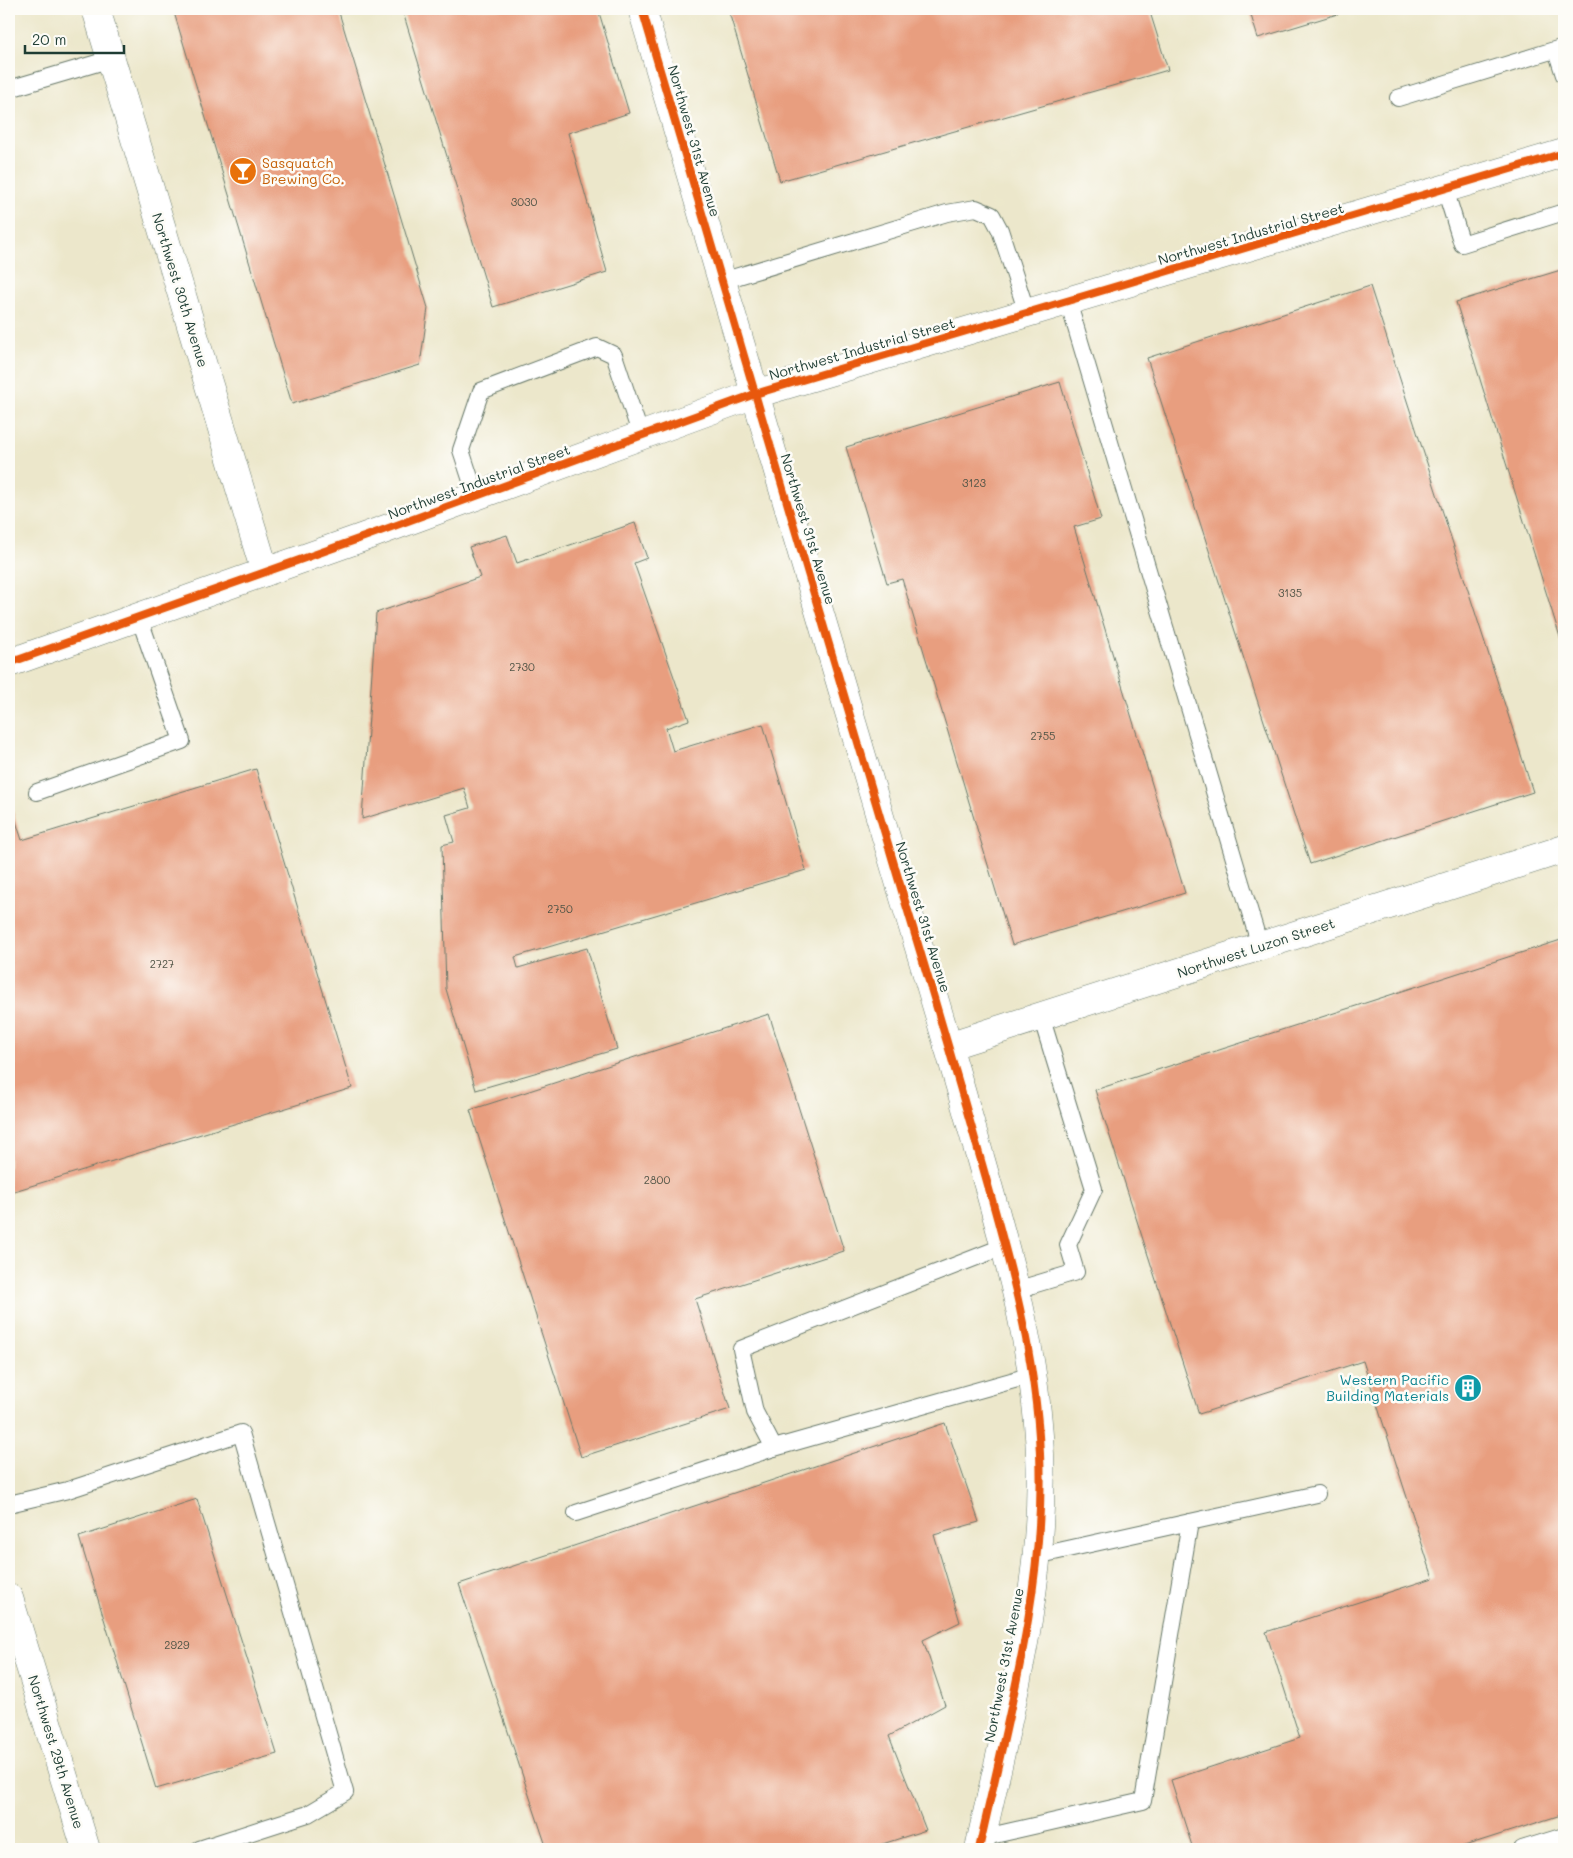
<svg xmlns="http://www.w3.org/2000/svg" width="1573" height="1858" font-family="Mali,sans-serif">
<rect width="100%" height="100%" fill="#fdfcf7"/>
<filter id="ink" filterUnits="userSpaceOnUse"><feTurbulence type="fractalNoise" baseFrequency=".02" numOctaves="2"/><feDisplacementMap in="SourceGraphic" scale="10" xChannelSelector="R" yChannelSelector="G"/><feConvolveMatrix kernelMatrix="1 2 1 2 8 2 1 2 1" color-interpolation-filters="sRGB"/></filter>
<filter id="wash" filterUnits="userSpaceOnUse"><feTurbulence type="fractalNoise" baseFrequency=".0096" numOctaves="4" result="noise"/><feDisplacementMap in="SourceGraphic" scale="20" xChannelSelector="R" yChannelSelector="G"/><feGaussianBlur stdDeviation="1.12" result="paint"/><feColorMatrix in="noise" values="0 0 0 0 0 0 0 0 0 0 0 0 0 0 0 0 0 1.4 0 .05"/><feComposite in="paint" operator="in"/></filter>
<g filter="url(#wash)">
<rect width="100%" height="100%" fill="#ece7cb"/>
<g id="blocks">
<g fill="#e89e7f">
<path d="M173 9H338L428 308 420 365 292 404Z"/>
<path d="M402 9H598L629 113 568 133 607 272 493 307Z"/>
<path d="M728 9H1149L1168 70 780 181Z"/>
<path d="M1249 9H1354L1258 38Z"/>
<path d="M1564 269V650L1456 302Z"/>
<path d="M1370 286 1533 792 1310 864 1147 358Z"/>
<path d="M1060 382 1101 519 1074 527 1185 893 1012 945 902 579 887 583 846 447Z"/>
<path d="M635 523 647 558 634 563 689 720 666 728 673 751 763 724 806 870 515 957 518 968 587 948 617 1049 476 1090 446 989 442 845 454 842 446 815 470 808 464 788 362 819 376 613 480 577 469 547 507 535 517 563Z"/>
<path d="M256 769 352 1088 11 1192 9 1185V800L22 840Z"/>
<path d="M1564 939V1814L1455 1849H1193L1171 1780 1300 1738 1266 1632 1433 1578 1363 1361 1199 1414 1095 1090Z"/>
<path d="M769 1014 844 1251 695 1299 730 1409 581 1457 470 1110Z"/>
<path d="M945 1423 979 1522 934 1535 960 1622 923 1640 945 1705 889 1736 926 1830 867 1849H547L459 1584Z"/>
<path d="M197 1499 277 1754 156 1789 79 1537Z"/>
</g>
</g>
</g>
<g filter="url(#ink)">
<use href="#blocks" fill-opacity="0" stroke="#677869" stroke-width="1"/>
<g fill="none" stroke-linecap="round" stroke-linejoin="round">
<g stroke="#677869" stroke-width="18">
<g id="service">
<path d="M1556 50 1564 75"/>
<path d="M9 89 111 59"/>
<path d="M1398 98 1564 47"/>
<path d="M1445 189 1462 244 1564 212"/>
<path d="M722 281 947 213 976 208 992 215 1000 230 1027 313"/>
<path d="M1068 301 1260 946"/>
<path d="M476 496 461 450 481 391 597 347 614 355 641 436"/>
<path d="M37 792 182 741 139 617"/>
<path d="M1005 1246 741 1349 755 1412 774 1448 1032 1375"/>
<path d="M1016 1290 1076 1272 1068 1245 1094 1189 1041 1016"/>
<path d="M9 1504 68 1490 241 1433 345 1792 308 1814 199 1849"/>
<path d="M576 1513 774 1448"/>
<path d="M1036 1556 1190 1522"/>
<path d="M981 1838 1143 1801 1190 1522 1317 1494"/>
<path d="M1522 1849 1564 1836"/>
</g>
</g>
<g stroke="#677869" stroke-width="29">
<g id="minor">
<path d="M96 9 265 572"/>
<path d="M642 9C729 305 816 602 904 898 931 987 957 1075 982 1164 1009 1259 1036 1354 1040 1454 1046 1585 1007 1721 979 1849"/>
<path d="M948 1046 1564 849"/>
</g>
</g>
<g stroke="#677869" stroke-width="29">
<g id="tertiary">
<path d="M9 663 364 537 755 394 1564 153"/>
<path d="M9 1598 86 1849"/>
</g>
</g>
<use href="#service" stroke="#fff" stroke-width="16"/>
<use href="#minor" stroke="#fff" stroke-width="28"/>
<use href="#tertiary" stroke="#fff" stroke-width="28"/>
<g stroke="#fdfcf7" stroke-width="11">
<g id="cycleway">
<path d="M642 9C729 305 816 602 904 898 931 987 957 1075 982 1164 1009 1259 1036 1354 1040 1454 1046 1585 1007 1721 979 1849"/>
<path d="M9 663 364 537 755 394 1564 153"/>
</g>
</g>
<use href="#cycleway" stroke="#e8590c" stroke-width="8"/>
</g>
</g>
<defs>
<g id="bar-disc" transform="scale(1.4375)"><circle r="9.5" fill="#e8710a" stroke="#fdfcf7"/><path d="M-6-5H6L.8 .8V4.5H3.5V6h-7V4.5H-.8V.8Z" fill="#fff"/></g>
<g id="building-disc" transform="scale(1.4375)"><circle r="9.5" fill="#0f9aa8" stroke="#fdfcf7"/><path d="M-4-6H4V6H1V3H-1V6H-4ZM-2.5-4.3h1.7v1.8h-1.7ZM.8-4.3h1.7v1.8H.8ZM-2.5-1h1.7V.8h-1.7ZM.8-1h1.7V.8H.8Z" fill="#fff"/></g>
</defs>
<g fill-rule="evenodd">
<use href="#bar-disc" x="243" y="171"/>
<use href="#building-disc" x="1468" y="1388"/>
</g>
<g text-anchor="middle" stroke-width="5" stroke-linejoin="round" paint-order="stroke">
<g font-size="11" fill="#515547">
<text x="524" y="206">3030</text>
<text x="974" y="487">3123</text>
<text x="1290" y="597">3135</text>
<text x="522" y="671">2730</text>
<text x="1043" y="740">2755</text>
<text x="560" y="913">2750</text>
<text x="162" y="968">2727</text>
<text x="657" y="1184">2800</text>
<text x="177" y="1649">2929</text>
</g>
<g font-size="14" fill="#1f3d34" stroke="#fdfcf7">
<text transform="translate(694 141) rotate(74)" y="5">Northwest 31st Avenue</text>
<text transform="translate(1251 234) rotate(-16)" y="5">Northwest Industrial Street</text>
<text transform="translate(180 290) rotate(73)" y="5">Northwest 30th Avenue</text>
<text transform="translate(862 349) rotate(-16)" y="5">Northwest Industrial Street</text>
<text transform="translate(479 482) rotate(-20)" y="5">Northwest Industrial Street</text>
<text transform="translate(808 529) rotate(73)" y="5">Northwest 31st Avenue</text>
<text transform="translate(923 917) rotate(73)" y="5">Northwest 31st Avenue</text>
<text transform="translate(1256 948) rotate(-18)" y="5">Northwest Luzon Street</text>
<text transform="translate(1004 1665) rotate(-79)" y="5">Northwest 31st Avenue</text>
<text transform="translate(56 1752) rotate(73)" y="5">Northwest 29th Avenue</text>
</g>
<g font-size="14" fill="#c56008" stroke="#fdfcf7" text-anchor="start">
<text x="262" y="168">Sasquatch<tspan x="262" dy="16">Brewing Co.</tspan></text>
</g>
<g font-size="14" fill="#0d838f" stroke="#fdfcf7" text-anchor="end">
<text x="1449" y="1385">Western Pacific<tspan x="1449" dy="16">Building Materials</tspan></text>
</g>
</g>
<rect width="1573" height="1858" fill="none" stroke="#fdfcf7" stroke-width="30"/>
<path d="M25 45v8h99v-8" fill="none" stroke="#1f3d34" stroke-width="2.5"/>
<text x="32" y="45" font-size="15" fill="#1f3d34" stroke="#fdfcf7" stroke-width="4" paint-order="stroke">20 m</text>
</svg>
